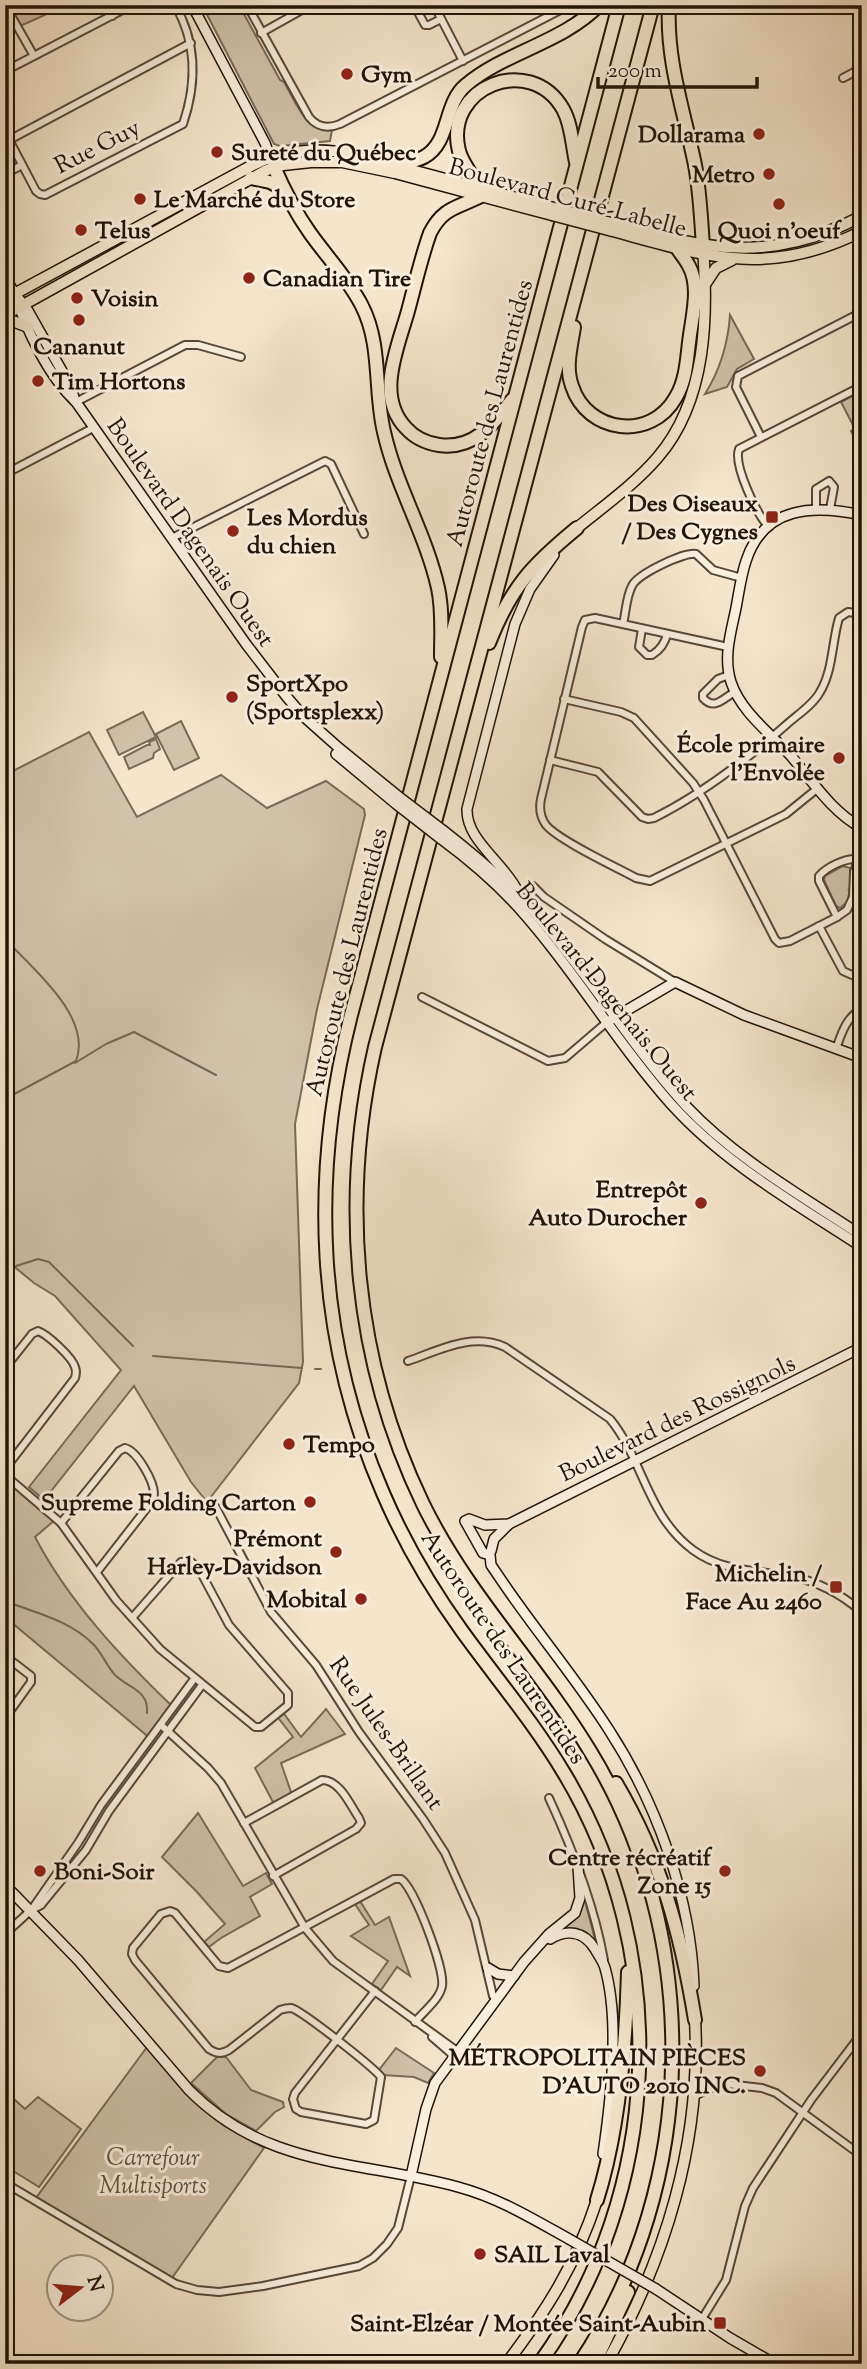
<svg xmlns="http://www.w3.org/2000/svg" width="867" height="2369" font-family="'Sorts Mill Goudy',serif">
<rect width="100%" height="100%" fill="#f5e6cb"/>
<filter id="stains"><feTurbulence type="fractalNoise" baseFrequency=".00286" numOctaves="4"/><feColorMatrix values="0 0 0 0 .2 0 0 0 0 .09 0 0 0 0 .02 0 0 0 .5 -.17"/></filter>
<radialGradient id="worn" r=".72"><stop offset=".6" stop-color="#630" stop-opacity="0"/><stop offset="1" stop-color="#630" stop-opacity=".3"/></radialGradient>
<g fill="#d1c2aa" stroke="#786b58" stroke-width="2">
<path d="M5 5H67L18 27Z"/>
<path d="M202 5H239L280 80 284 82C296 102 305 132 332 130L330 141 280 146 274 144Z"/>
<path d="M730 315 754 359 737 369 727 387 705 394C720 370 728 344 730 315Z"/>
<path d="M854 395 862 412V453L851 431 855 429 841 402Z"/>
<path d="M143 712 156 737 119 755 107 730Z"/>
<path d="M181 721 199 758 174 770 156 734Z"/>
<path d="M89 732 137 817 221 775 267 808 326 781 364 809 365 815 317 1009 295 1124 303 1362 299 1383 207 1502 191 1482 134 1386 44 1500 29 1487 121 1370 55 1296 34 1283 5 1259V775Z"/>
<path d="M156 739 160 749 154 753 153 758 129 769 124 757 147 745H150L149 742Z"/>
<path d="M843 866 850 868V889L848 890H850L847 902 840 908 836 906 824 880 825 876Z"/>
<path d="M5 1475 56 1519 35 1537C69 1602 121 1657 173 1707L151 1739 5 1617Z"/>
<path d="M326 1709 345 1734 281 1763 292 1795 274 1804 255 1768 293 1737 276 1715 282 1711 301 1737Z"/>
<path d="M198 1813 243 1886 266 1873 272 1884 250 1897 260 1916 221 1938 209 1947 204 1942 225 1924 197 1892 162 1857Z"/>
<path d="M584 1897 597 1947 572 1929 560 1930Z"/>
<path d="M360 1901 375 1925 389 1917 410 1976 397 1967 381 1990 372 1984 388 1961 351 1936 369 1925 355 1904Z"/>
<path d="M147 2047 197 2104 223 2125 264 2148 172 2278 36 2198Z"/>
<path d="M396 2048 434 2073 428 2083 414 2077 383 2075 379 2070Z"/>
<path d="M217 2057H226L251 2090 283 2102 284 2107 275 2112 256 2131 226 2114 191 2083Z"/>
<path d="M5 2091 25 2109 38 2097 81 2129 39 2187 5 2166Z"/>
</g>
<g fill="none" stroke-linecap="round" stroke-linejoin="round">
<g stroke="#756754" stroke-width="2">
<path d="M5 939C31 967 93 1017 76 1061L5 1099"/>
<path d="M75 1063 106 1044 134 1032 216 1075"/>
<path d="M5 1262 13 1267 38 1259 49 1262 133 1346"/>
<path d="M153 1356 302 1368"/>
<path d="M315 1369H321"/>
<path d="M5 1601C36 1613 69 1620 93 1644 102 1653 106 1665 115 1675 128 1688 149 1690 147 1713"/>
</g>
<g stroke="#554838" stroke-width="10">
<g id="street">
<path d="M5 5 34 56"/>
<path d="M106 5 112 16"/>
<path d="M247 5 309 117C317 127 328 129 340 124L570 5"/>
<path d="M414 5 425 25H429L441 19"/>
<path d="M434 5 463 61"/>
<path d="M261 33 311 5"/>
<path d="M5 71 132 5"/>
<path d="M843 78 862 68"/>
<path d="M5 132 36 191 40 194 45 195 183 124C197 83 197 43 175 5"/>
<path d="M9 140 191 43"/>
<path d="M5 174 22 165"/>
<path d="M76 402 185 345H198L241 357"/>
<path d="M761 437 736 387 738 376 862 312"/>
<path d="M5 474 93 428"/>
<path d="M816 508V489L829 481 834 487 830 509"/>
<path d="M769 527C757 515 733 465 739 449L862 386"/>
<path d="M172 538 325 461 331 464 364 534"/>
<path d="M623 624C626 612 626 597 632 586 637 574 684 552 696 554L713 570 742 578"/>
<path d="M642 629 639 647 647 655H652C660 650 665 644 667 634"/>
<path d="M728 647 595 618 585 620 582 627 541 799C539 809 540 817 546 825 558 840 616 867 636 878L650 881 786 814 818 788"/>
<path d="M729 675 718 679 703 694V698C715 711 723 698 735 692"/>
<path d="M564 699 621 712 634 718 693 783 704 800 775 939 779 943 790 941 837 917 847 910 853 897 854 872 862 848"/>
<path d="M550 760 598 772 642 817 648 819 654 818C702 794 745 761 786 725 797 715 813 705 820 692 833 671 832 641 839 618L848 612 862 614"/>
<path d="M533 886 544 897 605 939 675 982"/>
<path d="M837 917 819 881V876C827 867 845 858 857 859"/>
<path d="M819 926 843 971 852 975 862 970"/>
<path d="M422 997 548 1061 565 1058 607 1022"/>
<path d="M836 1049C842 1032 846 1018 862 1008"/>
<path d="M408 1361C440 1350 472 1332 505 1347L610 1419C643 1459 647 1516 693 1550 723 1572 755 1570 790 1576 817 1581 841 1594 862 1612"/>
<path d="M5 1368 32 1334 38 1331C47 1334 72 1357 75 1367 77 1372 76 1373 75 1378L5 1469"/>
<path d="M5 1475 61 1523 116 1600 160 1649 255 1727H261L288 1705V1693L229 1625 199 1569 190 1561 181 1562 132 1618"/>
<path d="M214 1504 271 1612 316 1665 359 1732 423 1819 445 1853 475 1920 493 1996 496 2000"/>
<path d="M61 1523 119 1451 125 1448C137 1451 154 1481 154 1494 154 1498 152 1500 150 1504L97 1572"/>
<path d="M5 1656 31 1676V1682L5 1718"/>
<path d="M161 1725 208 1768 221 1783 305 1928 333 1961 457 2051"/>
<path d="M549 1798C573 1850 594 1904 604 1960"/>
<path d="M244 1823 322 1780C340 1780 350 1805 359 1818L361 1823 356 1829 273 1876"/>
<path d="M32 1909 78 1843 101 1805 194 1679"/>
<path d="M5 1934 30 1911 41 1905 86 1850 109 1811 202 1685"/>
<path d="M375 1991 295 2093 293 2099 296 2109 301 2112 366 2124 374 2120 381 2077C372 2066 301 2010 291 2008 288 2008 283 2009 280 2010L229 2050C221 2054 217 2054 209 2049L135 1960 132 1954 133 1948 161 1914 170 1911 175 1913 219 1966 228 1968 394 1879H401C415 1889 445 1969 442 1986 440 1999 423 2012 415 2022"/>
<path d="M432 2037 454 2056"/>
<path d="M718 2083 762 2088 776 2093 862 2156"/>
<path d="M5 2183 176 2284 197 2290 219 2292 263 2286 359 2266 373 2258 387 2244 398 2228 411 2176"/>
<path d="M702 2319 726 2280 745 2206 753 2188 811 2100 862 2033"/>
</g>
</g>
<g stroke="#201407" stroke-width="12">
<g id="secondary">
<path d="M192 5 265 143 272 162"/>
<path d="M5 277 15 294 27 309 71 387 75 401"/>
<path d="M15 294C26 330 49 377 76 402L246 644 286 696 303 716 339 748 398 796"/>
<path d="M862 515C815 505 764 505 746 561 741 576 739 592 736 608 731 632 723 657 731 682 741 712 770 733 791 756 812 781 833 813 862 828"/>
<path d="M336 754 396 804"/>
<path d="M444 831C476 856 508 883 535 913 589 974 631 1046 686 1106 736 1159 802 1196 862 1236"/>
<path d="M441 839C468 859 494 881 517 906 573 968 615 1041 671 1104 724 1163 796 1204 862 1247"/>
<path d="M518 892C505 863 466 841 467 809L515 624 530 589 554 555"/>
<path d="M612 1019 675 982 744 1015 862 1058"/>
<path d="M491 1551 494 1539 509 1524"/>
<path d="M5 1885 78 1960 189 2090C267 2169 359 2160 458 2187 499 2198 533 2219 569 2239"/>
<path d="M550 1939C567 1929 584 1931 595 1949 598 1955 603 1961 605 1968 620 2021 611 2099 603 2154"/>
<path d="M488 1968 498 1974 514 1976"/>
<path d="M694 1986C691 1898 657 1804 609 1730 577 1680 539 1635 506 1587L491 1565 490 1555 483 1553 465 1521 469 1519 485 1525 509 1524 862 1347"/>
<path d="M411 2176 426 2109 435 2083 524 1962 549 1934 575 1913 580 1898 578 1867"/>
<path d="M656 2289 730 2338 775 2364"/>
</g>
</g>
<g stroke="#201407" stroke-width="13">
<g id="primary">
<path d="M607 222C706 248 765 266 862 216"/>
<path d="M605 229C703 255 765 280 862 231"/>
<path d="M706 283 716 268 732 260"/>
<path d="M5 299 251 166C282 150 318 147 351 154L554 208"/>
<path d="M5 315 243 183 267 170 283 165 311 162H342L395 173 552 215"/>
<path d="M5 318 28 327"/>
<path d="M577 528C604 506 635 484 658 457 707 400 708 316 703 246"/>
<path d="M695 2094 718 2083"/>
<path d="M506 2364C547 2310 576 2264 597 2200"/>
<path d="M606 2364C665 2260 702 2141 695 2020"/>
</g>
</g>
<g stroke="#201407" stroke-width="16">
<g id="highway">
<path d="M669 5C666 61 684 111 695 165 700 192 701 219 703 246"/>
<path d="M398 165C407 163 416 161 424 157 451 142 443 104 466 85 503 53 564 42 599 5"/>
<path d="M274 167C284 190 295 212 310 233 327 257 349 280 362 306 382 345 374 391 384 432 396 486 426 534 438 588 443 611 441 634 441 657"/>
<path d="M251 178 270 182 282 188"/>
<path d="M481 189C473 176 463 165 459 151 443 87 530 52 563 109 572 125 572 145 576 162"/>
<path d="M481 196C458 208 443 207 430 233 421 258 415 285 408 311 398 347 375 396 406 428 414 437 426 443 439 445 473 450 493 425 512 400"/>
<path d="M574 327C571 347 565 367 572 386 587 433 651 442 676 397 687 379 687 355 690 335 693 313 700 286 689 266 686 260 681 254 677 248"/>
<path d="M489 643C511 587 532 565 577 528"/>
<path d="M616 1783C661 1859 681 1934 695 2020"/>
<path d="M597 2200C619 2130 626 2045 628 1972"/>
<path d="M539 2364C663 2193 673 1954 564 1773 534 1723 496 1678 462 1631 431 1588 404 1542 383 1493 316 1339 310 1176 351 1015L619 5"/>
<path d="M579 2364C700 2183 703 1936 590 1751 538 1665 468 1596 423 1504 354 1361 340 1201 375 1047L653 5"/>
<path d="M594 2364 628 2292"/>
</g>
</g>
<use href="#street" stroke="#f8efdd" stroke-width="6"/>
<use href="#secondary" stroke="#f8efdd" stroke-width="9"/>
<use href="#primary" stroke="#f5e6cb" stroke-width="10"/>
<use href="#highway" stroke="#f5e6cb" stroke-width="12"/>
<g stroke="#201407" stroke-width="12" stroke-linecap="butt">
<g id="secondary-bridge">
<path d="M398 796 444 831"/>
<path d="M396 804 441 839"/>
<path d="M569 2239 656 2289"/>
</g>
</g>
<g stroke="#201407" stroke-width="13" stroke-linecap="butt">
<g id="primary-bridge">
<path d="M554 208 607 222"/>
<path d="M552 215 605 229"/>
</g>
</g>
<use href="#secondary-bridge" stroke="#f8efdd" stroke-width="9"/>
<use href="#primary-bridge" stroke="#f5e6cb" stroke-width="10"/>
</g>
<g fill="#8f2418" stroke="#f8efdd" stroke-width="2.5">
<circle cx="347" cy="74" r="7"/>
<circle cx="759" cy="134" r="7"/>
<circle cx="217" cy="152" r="7"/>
<circle cx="769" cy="174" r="7"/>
<circle cx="140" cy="199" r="7"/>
<circle cx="779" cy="204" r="7"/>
<circle cx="81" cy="230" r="7"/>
<circle cx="249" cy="278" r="7"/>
<circle cx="77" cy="298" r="7"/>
<circle cx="79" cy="320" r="7"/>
<circle cx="38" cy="381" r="7"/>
<rect x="765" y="510" width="14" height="14" rx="3.5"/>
<circle cx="233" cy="531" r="7"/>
<circle cx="232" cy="697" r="7"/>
<circle cx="839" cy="758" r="7"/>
<circle cx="701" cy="1203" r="7"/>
<circle cx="289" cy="1444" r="7"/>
<circle cx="310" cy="1502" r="7"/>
<circle cx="336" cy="1552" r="7"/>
<rect x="829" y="1580" width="14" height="14" rx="3.5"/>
<circle cx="361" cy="1599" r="7"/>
<circle cx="40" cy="1871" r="7"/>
<circle cx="725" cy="1871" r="7"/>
<circle cx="760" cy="2071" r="7"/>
<circle cx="480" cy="2254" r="7"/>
<rect x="713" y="2316" width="14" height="14" rx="3.5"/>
</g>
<g text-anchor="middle" stroke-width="6" stroke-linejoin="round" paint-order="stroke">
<g font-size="24" font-weight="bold" fill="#201407" stroke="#f8efdd" text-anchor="start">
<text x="361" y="82">Gym</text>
<text x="745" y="142" text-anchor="end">Dollarama</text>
<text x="231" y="160">Sureté du Québec</text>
<text x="755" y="182" text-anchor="end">Metro</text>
<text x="154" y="207">Le Marché du Store</text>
<text x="95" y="238">Telus</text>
<text x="779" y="238" text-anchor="middle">Quoi n'oeuf</text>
<text x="263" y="286">Canadian Tire</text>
<text x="91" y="306">Voisin</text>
<text x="79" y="354" text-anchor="middle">Cananut</text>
<text x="52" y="389">Tim Hortons</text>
<text x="758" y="511" text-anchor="end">Des Oiseaux<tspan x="758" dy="28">/ Des Cygnes</tspan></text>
<text x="247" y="525">Les Mordus<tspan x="247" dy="28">du chien</tspan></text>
<text x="246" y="691">SportXpo<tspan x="246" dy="28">(Sportsplexx)</tspan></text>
<text x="825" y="752" text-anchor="end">École primaire<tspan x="825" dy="28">l'Envolée</tspan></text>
<text x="687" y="1197" text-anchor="end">Entrepôt<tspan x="687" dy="28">Auto Durocher</tspan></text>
<text x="303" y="1452">Tempo</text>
<text x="296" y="1510" text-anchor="end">Supreme Folding Carton</text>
<text x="322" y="1546" text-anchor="end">Prémont<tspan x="322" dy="28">Harley-Davidson</tspan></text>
<text x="822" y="1581" text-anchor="end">Michelin /<tspan x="822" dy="28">Face Au 2460</tspan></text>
<text x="347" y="1607" text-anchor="end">Mobital</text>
<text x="711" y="1865" text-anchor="end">Centre récréatif<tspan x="711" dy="28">Zone 15</tspan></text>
<text x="54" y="1879">Boni-Soir</text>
<text x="746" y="2065" text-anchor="end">MÉTROPOLITAIN PIÈCES<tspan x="746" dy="28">D'AUTO 2010 INC.</tspan></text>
<text x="494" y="2262">SAIL Laval</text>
<text x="706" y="2331" text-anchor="end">Saint-Elzéar / Montée Saint-Aubin</text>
</g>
<g font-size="24" fill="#201407" stroke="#f8efdd">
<text transform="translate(97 146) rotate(-27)" y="8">Rue Guy</text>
<text transform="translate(568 197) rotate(15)" y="8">Boulevard Curé-Labelle</text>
<text transform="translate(489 413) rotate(-75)" y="8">Autoroute des Laurentides</text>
<text transform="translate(191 532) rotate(55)" y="8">Boulevard Dagenais Ouest</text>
<text transform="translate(346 962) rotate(-76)" y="8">Autoroute des Laurentides</text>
<text transform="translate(607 991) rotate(51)" y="8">Boulevard Dagenais Ouest</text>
<text transform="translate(677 1418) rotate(-26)" y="8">Boulevard des Rossignols</text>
<text transform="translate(504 1647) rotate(56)" y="8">Autoroute des Laurentides</text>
<text transform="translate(387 1733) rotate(55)" y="8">Rue Jules-Brillant</text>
</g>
<g font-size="24" font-style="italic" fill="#5e5140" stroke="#f8efdd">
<text x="153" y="2165">Carrefour<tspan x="153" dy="28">Multisports</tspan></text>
</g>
</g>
<rect width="867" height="2369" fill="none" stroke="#f5e6cb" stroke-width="28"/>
<rect x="7" y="7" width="853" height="2355" fill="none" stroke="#201407" stroke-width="3.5"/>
<rect x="14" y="14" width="839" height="2341" fill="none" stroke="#201407" stroke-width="2"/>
<g transform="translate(80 2288) rotate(74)"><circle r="33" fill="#f8efdd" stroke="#a29787" stroke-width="2"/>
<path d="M0-5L12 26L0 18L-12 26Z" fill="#8f2418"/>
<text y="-10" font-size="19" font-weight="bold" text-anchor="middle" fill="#201407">N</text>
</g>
<path d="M598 77v10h159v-10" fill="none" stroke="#201407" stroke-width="3.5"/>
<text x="608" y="77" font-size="21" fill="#201407" stroke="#f8efdd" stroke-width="5" paint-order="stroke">200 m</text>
<rect width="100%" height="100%" filter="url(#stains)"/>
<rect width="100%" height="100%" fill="url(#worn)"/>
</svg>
